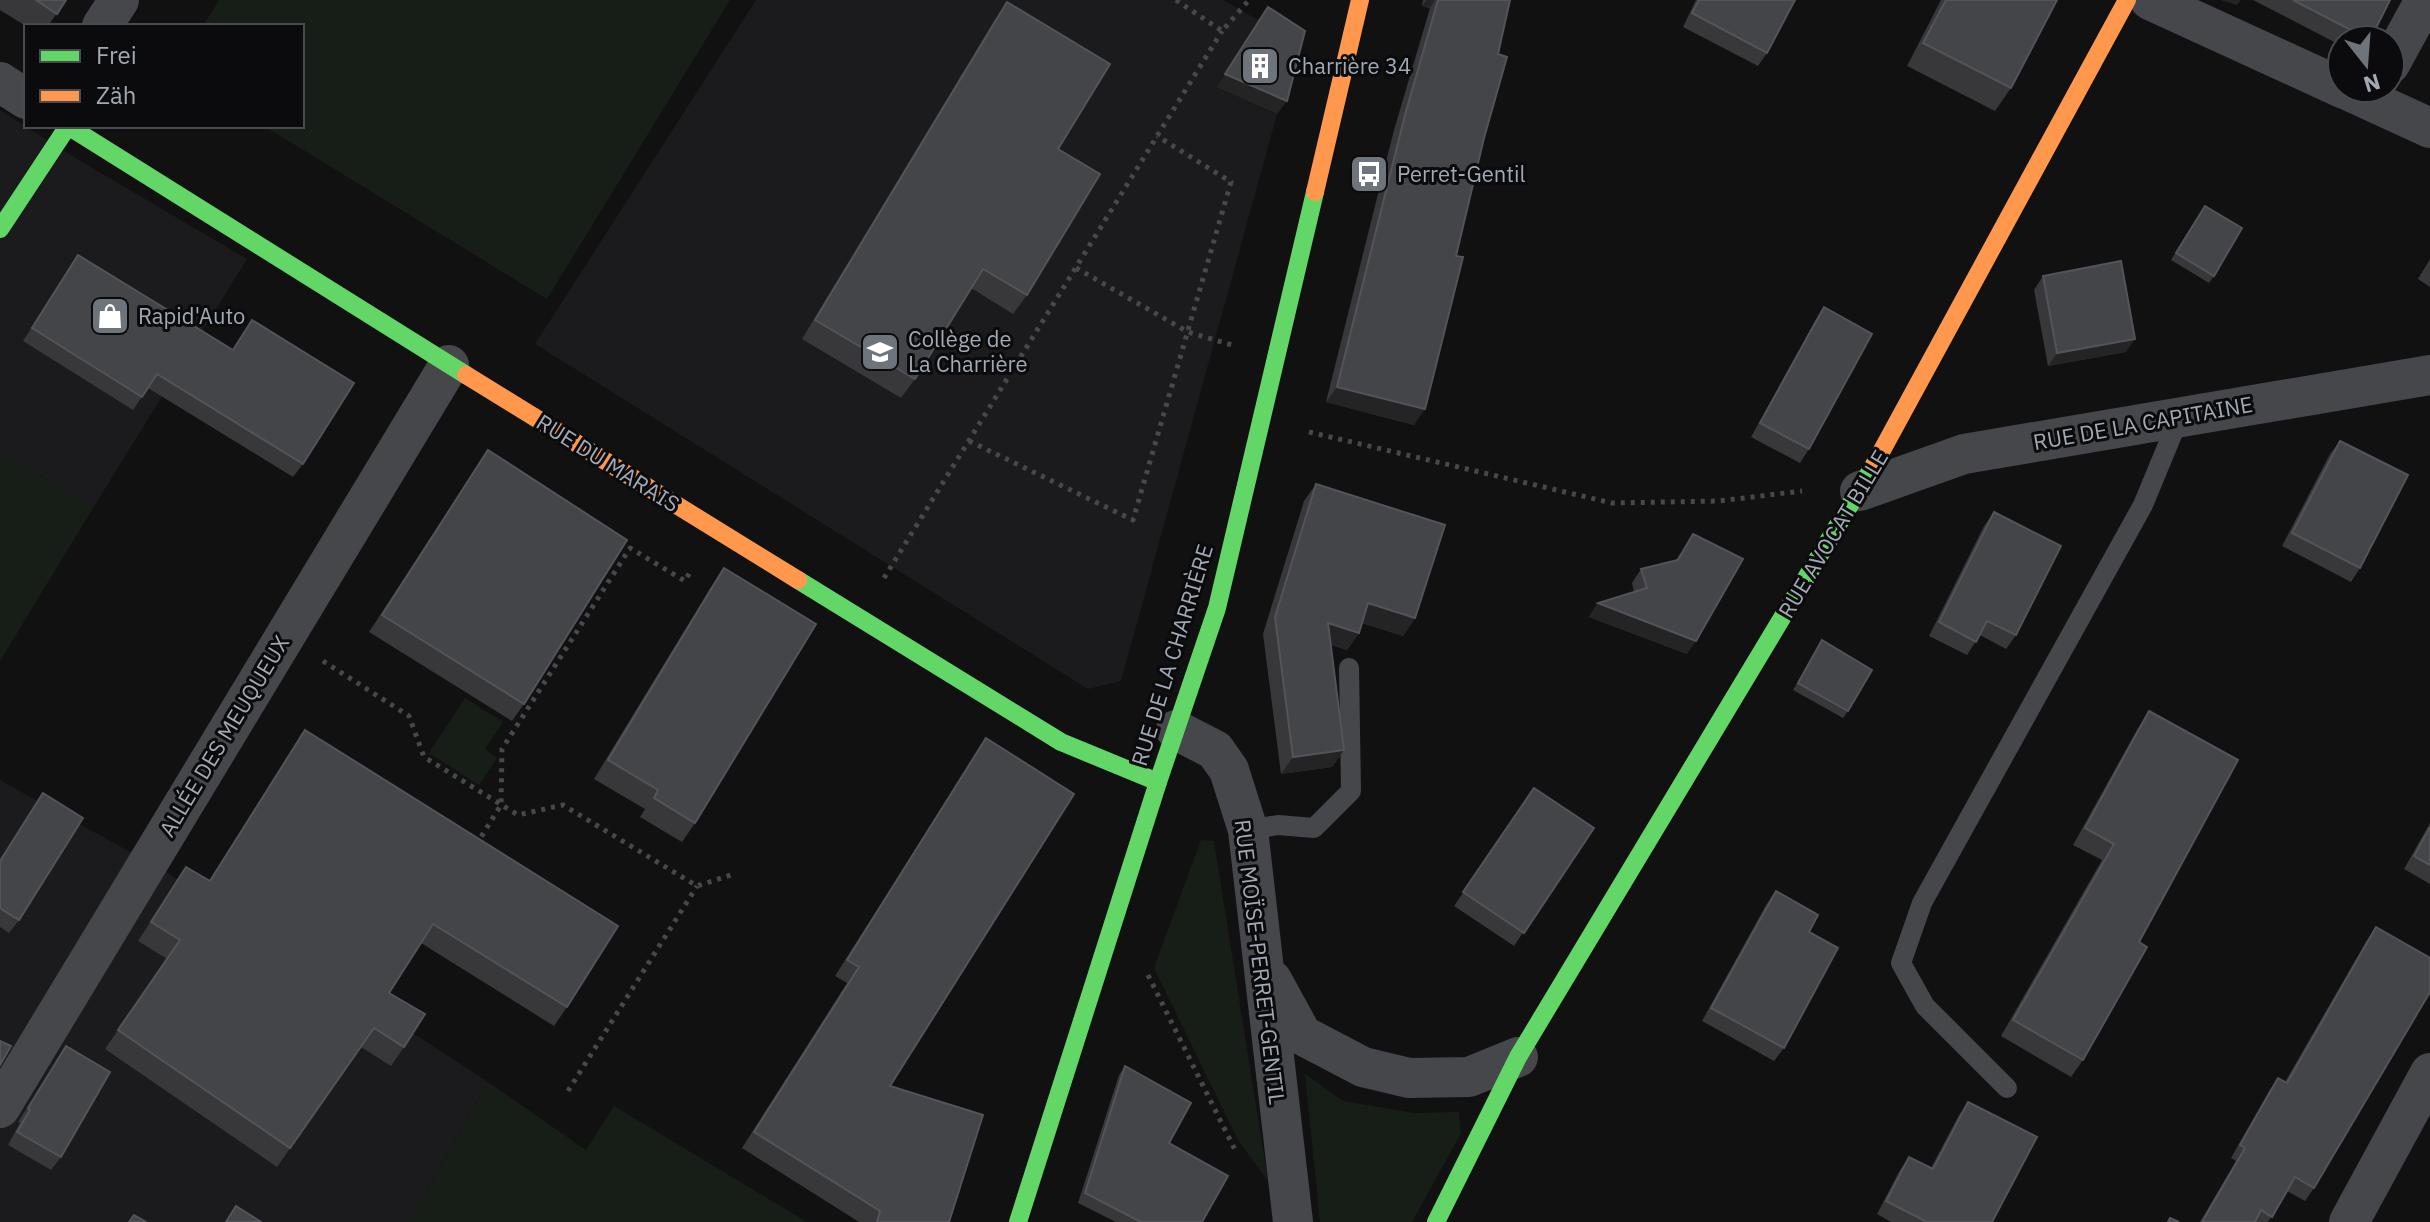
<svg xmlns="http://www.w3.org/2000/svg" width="2430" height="1222" font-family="'IBM Plex Sans',sans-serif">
<rect width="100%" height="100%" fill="#111"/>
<g fill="#1b1b1d">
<path d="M756 0H1223L1258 20 1216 87 1277 114 1121 681 1088 689 535 344Z"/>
<path d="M0 110 72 156 247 259 93 508 0 451Z"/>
<path d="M0 780 168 873 488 1082 409 1222H0Z"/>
</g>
<g fill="#171e17">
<path d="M219 0H730L547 299 264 126H302V26H203Z"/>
<path d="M0 451 93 508 0 661Z"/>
<path d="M465 698 503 722 485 749 497 758 479 785 429 753Z"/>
<path d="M1201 840 1214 841 1268 1181 1238 1140 1154 968Z"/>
<path d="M1305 1074 1343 1101 1414 1113 1459 1112 1461 1133 1412 1222H1320Z"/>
<path d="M488 1082 586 1150 614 1106 807 1222H409Z"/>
</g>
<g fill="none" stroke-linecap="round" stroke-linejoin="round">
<g stroke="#46484c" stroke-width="5" stroke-dasharray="4 6" stroke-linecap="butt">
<path d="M1176 0 1222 31 1249 0"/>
<path d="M1076 268 1188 332 1232 345"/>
<path d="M1309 432 1612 503 1719 501 1802 491"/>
<path d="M969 441 1133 520 1231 182 1157 136"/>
<path d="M884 578 1222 31"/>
<path d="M323 661 409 716 424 757 518 815 563 805 697 886 734 874"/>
<path d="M476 845 501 805 502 749 630 548 685 581 691 570"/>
<path d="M1148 975 1236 1152"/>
<path d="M568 1091 697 886"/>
</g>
<g stroke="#45474a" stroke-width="20">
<path d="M1248 830 1278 825 1314 828 1351 791 1349 668"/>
<path d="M2007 1088 1925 1006 1901 963 1922 903 2143 505 2179 418"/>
</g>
<g stroke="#45474a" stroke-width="40">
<path d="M2150 0 2342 88"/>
<path d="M102 26 119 0"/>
<path d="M2390 64 2425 0"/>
<path d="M0 82 26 99"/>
<path d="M2343 88 2430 128"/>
<path d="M1860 491 1964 454 2430 375"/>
<path d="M1176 730 1215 750 1229 770 1248 830 1293 1222"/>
<path d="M1272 980 1302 1035 1363 1067 1409 1078 1469 1077 1518 1057"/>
<path d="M0 1108 449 365"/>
<path d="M2349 1222 2430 1073"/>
</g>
<g stroke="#63d668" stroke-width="18">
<path d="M0 229 68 126 466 375"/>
<path d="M798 580 1061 742 1158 782"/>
<path d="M1018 1222 1158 782 1217 608 1315 192"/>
<path d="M1436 1222 1518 1057 1874 465"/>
</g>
<g stroke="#ff974d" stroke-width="18">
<path d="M1315 192 1360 0"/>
<path d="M466 375 798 580"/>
<path d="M1874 465 2127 0"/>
</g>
</g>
<g fill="#38383b">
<path d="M0 0H66L48 26H26L0 10Z"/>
<path d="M1423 0H1510L1498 54 1484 138 1414 425 1326 402 1394 130 1430 8 1422 6Z"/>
<path d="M1696 0H1795L1767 53 1758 66 1683 27Z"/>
<path d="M1941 0H2057L2011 88 1995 111 1907 66Z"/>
<path d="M2253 0H2390L2370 40H2342V46Z"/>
<path d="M1007 2 1058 149 1027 295 1013 314 971 288 915 379 901 398 802 339 994 21Z"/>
<path d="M2200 213 2214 276 2209 283 2171 260Z"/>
<path d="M78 255 232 350 252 320 303 464 293 477 148 388 133 410 23 341Z"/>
<path d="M2430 259V287L2418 279Z"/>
<path d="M2043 276 2126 352 2048 366 2034 290Z"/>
<path d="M1824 307 1809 449 1800 463 1751 437 1815 321Z"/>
<path d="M2340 441 2360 568 2351 582 2282 546 2330 454Z"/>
<path d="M488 450 524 704 512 721 369 632Z"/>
<path d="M1316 484 1415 618 1403 636 1362 623 1359 633 1347 650 1331 645 1344 750 1332 767 1281 774 1263 634 1304 501Z"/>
<path d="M1994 512 2016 635 2006 649 1980 635 1967 655 1929 636 1984 526Z"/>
<path d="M1693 534 1687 654 1589 617 1598 603 1634 592 1632 583 1641 569 1676 560Z"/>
<path d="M724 568 695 823 682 842 640 817 645 809 594 779 711 587Z"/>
<path d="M1822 640 1848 711 1843 718 1793 690Z"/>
<path d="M2149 711 2083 1060 2071 1077 2001 1036 2102 860 2073 845 2138 728Z"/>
<path d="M305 730 567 1007 554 1026 421 943 389 993 404 1047 391 1066 361 1047 277 1167 105 1049 167 959 138 941 186 867 209 881Z"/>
<path d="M986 738 890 1086 949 1222H859L742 1148 847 983 835 976Z"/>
<path d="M1534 788 1594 828 1514 946 1454 906Z"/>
<path d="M43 793 19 920 9 933 0 927V860Z"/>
<path d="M2430 823V884L2404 869Z"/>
<path d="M1776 891 1784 1048 1774 1061 1702 1021 1766 905Z"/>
<path d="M2376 927 2314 1188 2305 1201 2287 1191 2268 1222H2200L2236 1161 2231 1158 2269 1091 2278 1078 2285 1082 2367 940Z"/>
<path d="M66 1046 61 1157 51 1170 8 1145 20 1123 18 1122Z"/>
<path d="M1125 1066 1169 1143 1202 1222H1116L1078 1203 1119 1075Z"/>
<path d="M1968 1102 1992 1222H1891L1877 1214 1900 1170 1909 1157 1931 1168 1959 1115Z"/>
</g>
<g fill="#242425">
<path d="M1426 0H1435L1430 8 1422 6Z"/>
<path d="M2221 0H2241L2237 5Z"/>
<path d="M1225 74 1287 101 1277 114 1216 87Z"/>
<path d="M2135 339 2126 352 2048 366 2057 353Z"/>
<path d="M1337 387 1425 409 1414 425 1326 402Z"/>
<path d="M1368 603 1415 618 1403 636 1356 621Z"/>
<path d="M1598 603 1696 641 1687 654 1589 617Z"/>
<path d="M1328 623 1359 633 1347 650 1316 640Z"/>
<path d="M1344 750 1332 767 1281 774 1293 757Z"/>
</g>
<g fill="#434548" stroke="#525459" stroke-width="2">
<path d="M36 0H66L57 14Z"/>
<path d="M1438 0H1510L1498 54 1507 57 1484 138 1456 256 1463 257 1425 409 1337 387 1405 115Z"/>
<path d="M1699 0H1795L1767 53 1692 13Z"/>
<path d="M1946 0H2057L2011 88 1923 43Z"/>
<path d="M2293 0H2390L2370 40Z"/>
<path d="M1007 2 1110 64 1058 149 1100 174 1027 295 983 269 915 379 815 320Z"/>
<path d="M1268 7 1305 31 1287 101 1225 74Z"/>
<path d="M2205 206 2242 228 2214 276 2176 253Z"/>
<path d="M78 255 233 350 252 320 354 383 303 464 157 374 142 397 32 328Z"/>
<path d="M2121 261 2135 339 2057 353 2043 276Z"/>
<path d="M1824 307 1872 334 1809 449 1760 423Z"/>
<path d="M2340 441 2408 475 2360 568 2292 533Z"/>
<path d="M488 450 627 540 524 704 382 615Z"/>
<path d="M1316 484 1445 525 1415 618 1368 603 1359 633 1328 623 1344 750 1293 757 1275 617Z"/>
<path d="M1994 512 2061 546 2016 635 1987 621 1976 642 1939 622Z"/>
<path d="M1693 534 1743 559 1696 641 1598 603 1647 588 1641 569 1678 560Z"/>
<path d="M724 568 816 624 695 823 654 798 658 790 608 760Z"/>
<path d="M1822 640 1872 670 1848 711 1798 683Z"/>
<path d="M2149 711 2238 760 2139 942 2147 947 2083 1060 2013 1020 2114 844 2085 828Z"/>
<path d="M305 730 618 926 567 1007 433 924 389 993 425 1014 404 1047 374 1028 290 1148 118 1030 180 940 151 922 186 867 210 881Z"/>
<path d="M986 738 1074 794 890 1086 983 1115 949 1222H877L880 1211 754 1132 859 967 847 960Z"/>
<path d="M1534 788 1594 828 1524 933 1463 892Z"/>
<path d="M43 793 83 818 19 920 0 908V861Z"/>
<path d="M2430 827V865L2414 856Z"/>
<path d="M1776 891 1818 915 1809 932 1838 948 1784 1048 1711 1008Z"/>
<path d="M2376 927 2430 958V992L2314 1188 2295 1177 2272 1217 2261 1210 2255 1222H2202L2245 1148 2240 1145 2278 1078 2287 1083Z"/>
<path d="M0 1041 11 1046 0 1065Z"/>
<path d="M66 1046 110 1072 61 1157 17 1132 30 1110 28 1108Z"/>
<path d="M1125 1066 1191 1103 1169 1143 1228 1176 1202 1222H1141L1085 1193Z"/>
<path d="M1968 1102 2037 1137 1992 1222H1927L1886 1201 1909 1157 1933 1169Z"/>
<path d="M236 1206 261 1222H226Z"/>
<path d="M134 1215 146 1222H129Z"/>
<path d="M2170 1218 2179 1222H2168Z"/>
</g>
<defs>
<g id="building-square" transform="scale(2)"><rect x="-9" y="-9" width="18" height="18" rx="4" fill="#6e747b" stroke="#0b0b0d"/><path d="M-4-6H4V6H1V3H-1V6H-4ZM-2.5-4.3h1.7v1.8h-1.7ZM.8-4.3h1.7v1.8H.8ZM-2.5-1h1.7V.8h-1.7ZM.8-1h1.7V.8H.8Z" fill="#fff"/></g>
<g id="bus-square" transform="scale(2)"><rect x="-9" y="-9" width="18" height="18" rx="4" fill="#6e747b" stroke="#0b0b0d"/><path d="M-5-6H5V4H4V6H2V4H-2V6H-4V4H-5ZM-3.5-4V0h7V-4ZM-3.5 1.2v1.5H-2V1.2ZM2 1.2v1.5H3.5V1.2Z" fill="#fff"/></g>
<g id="shop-square" transform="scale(2)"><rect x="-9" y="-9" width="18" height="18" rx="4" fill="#6e747b" stroke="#0b0b0d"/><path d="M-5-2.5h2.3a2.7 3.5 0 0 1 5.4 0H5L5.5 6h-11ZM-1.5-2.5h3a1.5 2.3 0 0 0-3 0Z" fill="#fff"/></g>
<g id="school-square" transform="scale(2)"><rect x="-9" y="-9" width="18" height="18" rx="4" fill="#6e747b" stroke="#0b0b0d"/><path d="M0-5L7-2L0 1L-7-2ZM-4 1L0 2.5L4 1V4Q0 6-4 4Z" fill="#fff"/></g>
</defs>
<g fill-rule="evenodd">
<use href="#building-square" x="1260" y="66"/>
<use href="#bus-square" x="1369" y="174"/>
<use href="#shop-square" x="110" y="316"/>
<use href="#school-square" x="880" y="352"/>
</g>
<g text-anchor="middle" stroke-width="6" stroke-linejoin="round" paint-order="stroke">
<g font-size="22" fill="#a0a9b4" stroke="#0b0b0d" text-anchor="start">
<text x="1288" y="74">Charrière 34</text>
<text x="1397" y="182">Perret-Gentil</text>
<text x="138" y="324">Rapid'Auto</text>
<text x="908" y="347">Collège de<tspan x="908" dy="25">La Charrière</tspan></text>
</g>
<g font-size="22" fill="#a0a9b4" stroke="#0b0b0d">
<text transform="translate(2143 423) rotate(-10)" y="8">RUE DE LA CAPITAINE</text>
<text transform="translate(608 463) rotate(32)" y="8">RUE DU MARAIS</text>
<text transform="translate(1833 534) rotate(-59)" y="8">RUE AVOCAT BILLE</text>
<text transform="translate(1172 655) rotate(-73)" y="8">RUE DE LA CHARRIÈRE</text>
<text transform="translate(224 736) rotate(-59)" y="8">ALLÉE DES MEUQUEUX</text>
<text transform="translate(1260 962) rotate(83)" y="8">RUE MOÏSE-PERRET-GENTIL</text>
</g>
</g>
<rect x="24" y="24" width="280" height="104" fill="#0b0b0d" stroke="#474a50" stroke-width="2"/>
<rect x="40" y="50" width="40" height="12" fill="#63d668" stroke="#474a50" stroke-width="2"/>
<text x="96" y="64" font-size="24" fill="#a0a9b4">Frei</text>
<rect x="40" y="90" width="40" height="12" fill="#ff974d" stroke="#474a50" stroke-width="2"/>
<text x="96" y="104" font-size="24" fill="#a0a9b4">Zäh</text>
<g transform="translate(2366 64) rotate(163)"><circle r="38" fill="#0b0b0d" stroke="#474a50" stroke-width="2"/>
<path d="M0-6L14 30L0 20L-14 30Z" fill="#6e747b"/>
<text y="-12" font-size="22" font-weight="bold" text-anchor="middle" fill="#a0a9b4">N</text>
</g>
</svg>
